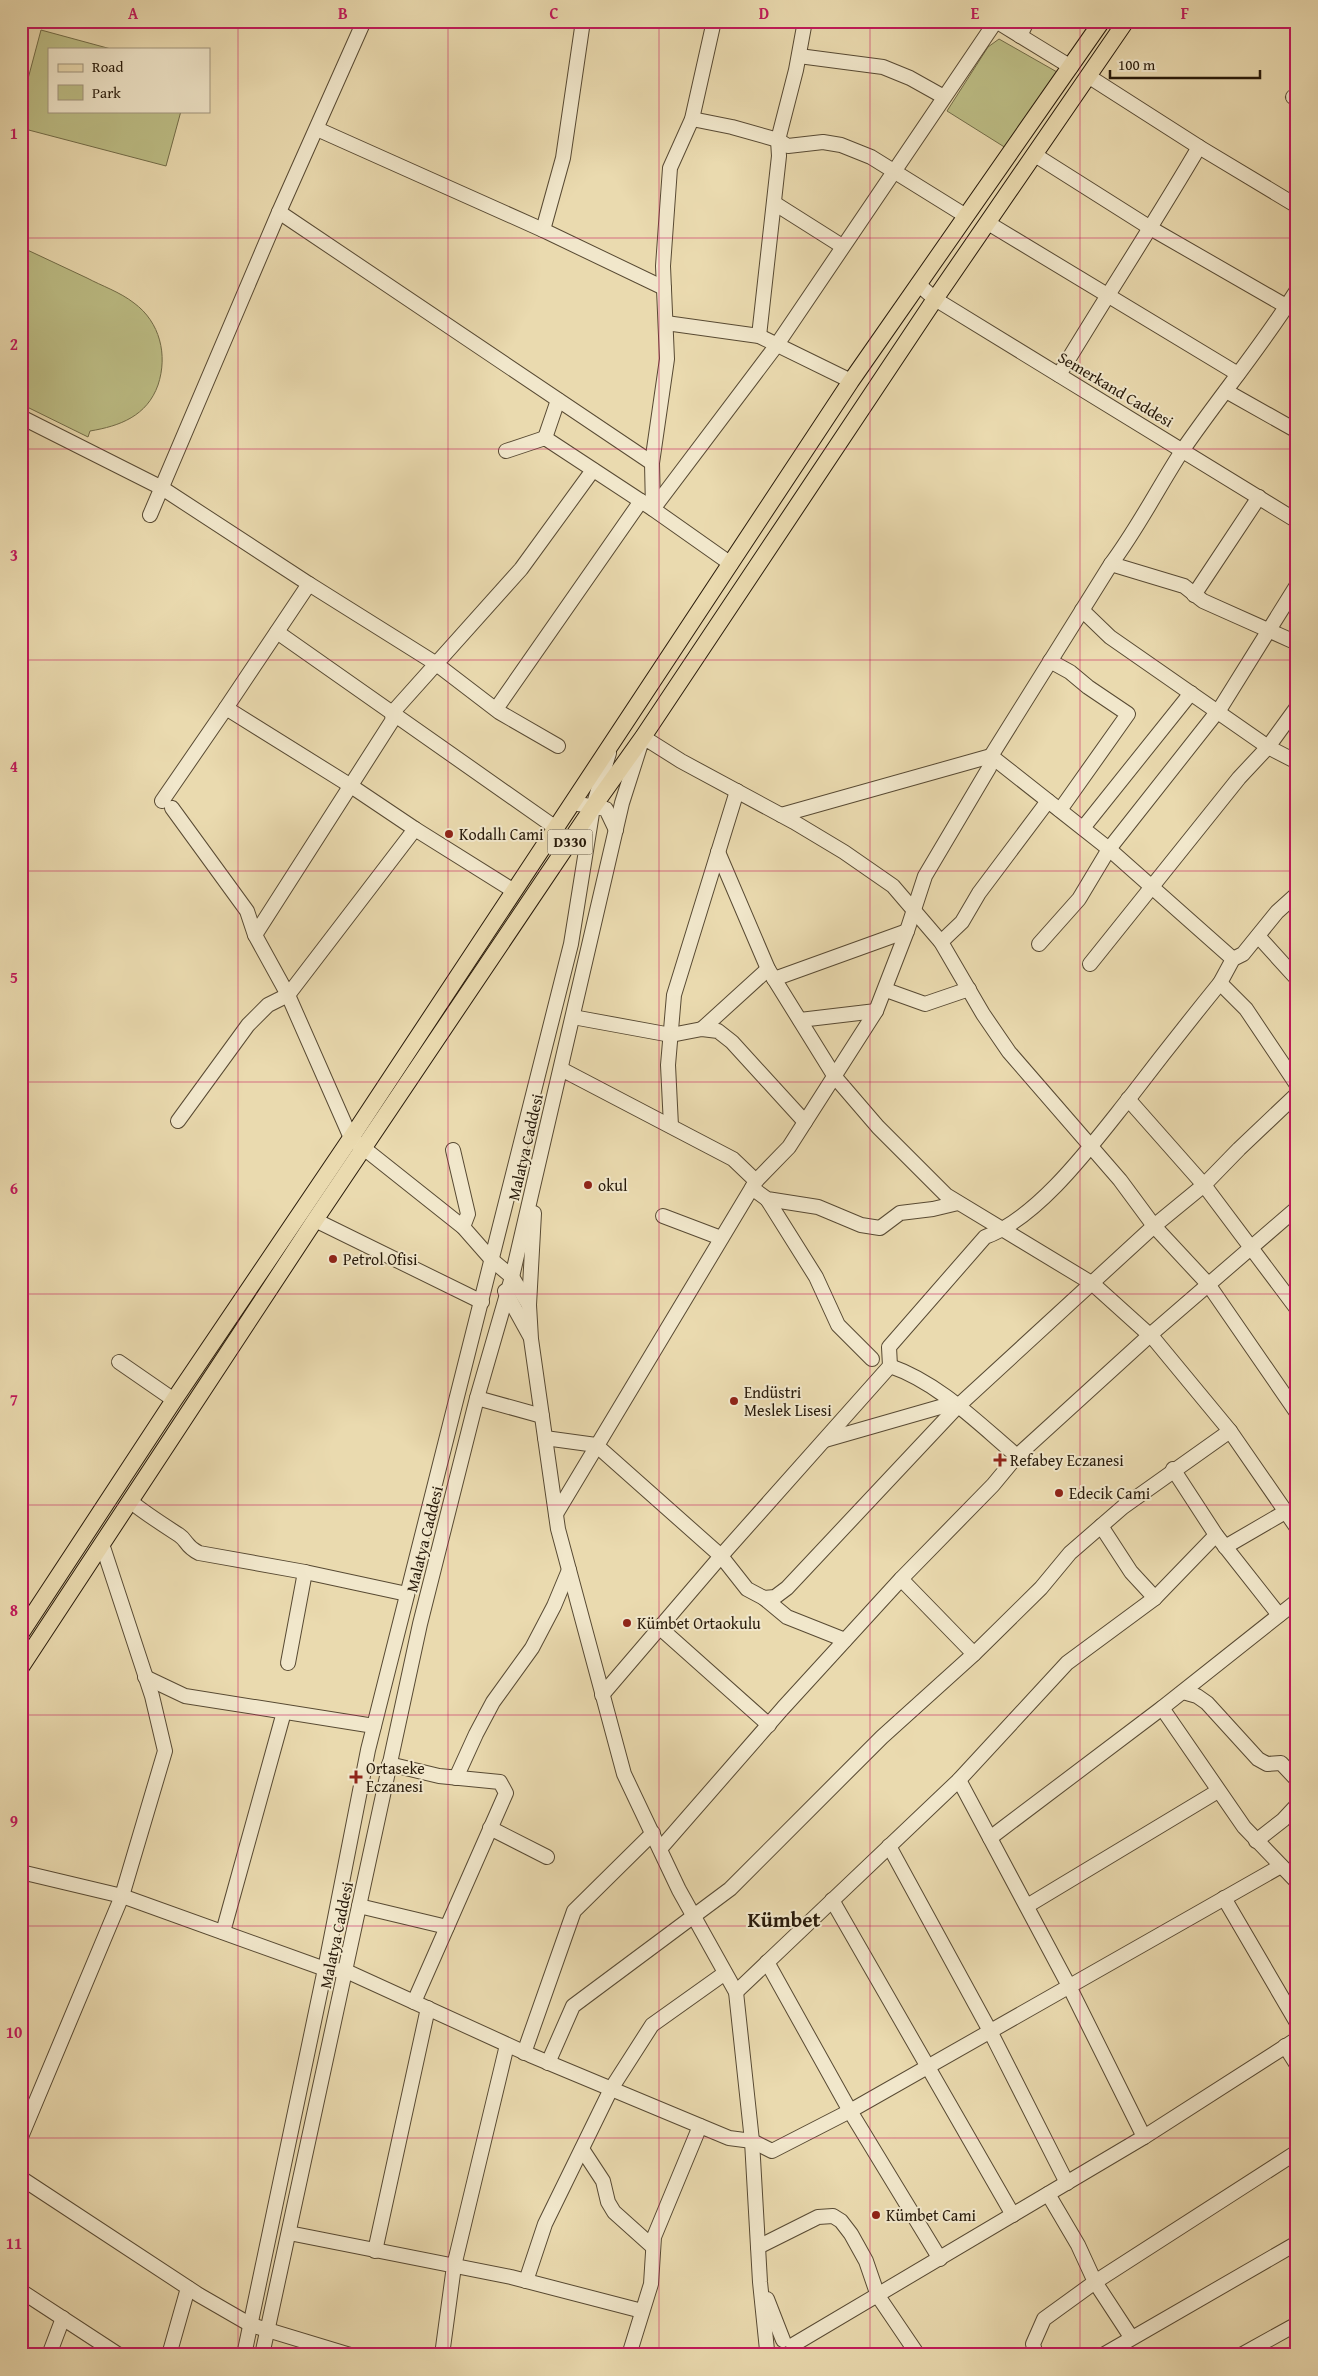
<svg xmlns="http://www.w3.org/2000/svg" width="1318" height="2376" font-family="'Gentium Book Plus',serif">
<rect width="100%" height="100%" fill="#eadaaf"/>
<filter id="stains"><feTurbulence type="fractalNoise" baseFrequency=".004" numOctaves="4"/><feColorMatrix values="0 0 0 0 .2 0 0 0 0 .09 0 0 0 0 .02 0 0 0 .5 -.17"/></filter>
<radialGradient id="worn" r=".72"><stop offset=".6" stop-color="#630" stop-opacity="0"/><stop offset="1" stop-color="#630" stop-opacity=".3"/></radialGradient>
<g fill="#bdbe86" stroke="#726c48">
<path d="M41 30 111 49H49V111H181L166 166 21 128V105Z"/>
<path d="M999 39 1057 72 1006 148 947 111 988 47Z"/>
<path d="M21 247C43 257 65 268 87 278 102 286 120 292 134 303 160 322 168 355 158 385 147 416 120 426 90 431L88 437 21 404Z"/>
</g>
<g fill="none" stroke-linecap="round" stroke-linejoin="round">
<g stroke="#584a33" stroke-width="16">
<g id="minor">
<path d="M714 21 692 119 670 168 663 266 667 359 652 463 653 509 731 564"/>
<path d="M996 21 1071 67"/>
<path d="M1020 36 1027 21"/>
<path d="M799 56 883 67 910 78 944 97"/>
<path d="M1088 76 1199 147 1297 206"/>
<path d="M1293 97 1297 99"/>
<path d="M692 119 732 127 778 140 788 146 823 142 841 145 871 157 966 216"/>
<path d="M317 129 543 230 664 288"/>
<path d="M1035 155 1152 229 1286 306"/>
<path d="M774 203 842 246"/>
<path d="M279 212 652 463"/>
<path d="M988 223 1238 374"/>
<path d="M543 230 563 158 583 21"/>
<path d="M918 284 935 299 1297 521"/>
<path d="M666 323 759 336 851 381"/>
<path d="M759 336 779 156 778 140 796 70 805 21"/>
<path d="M1059 375C1105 298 1154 224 1199 147"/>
<path d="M1226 391 1297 431"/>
<path d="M21 417 162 488 309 584"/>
<path d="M545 438 558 400"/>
<path d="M506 451 545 438 653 509 776 346 996 21"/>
<path d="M150 515 279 212 364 21"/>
<path d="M1111 564 1184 586 1203 601 1297 643"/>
<path d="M1194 595 1259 497"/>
<path d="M1082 610 1110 637 1268 747 1297 762"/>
<path d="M277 632 556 828"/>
<path d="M1050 661 1070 672 1088 687 1128 714 1060 810"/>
<path d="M226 708 309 584 435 663 499 712 558 746"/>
<path d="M496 709 641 501"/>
<path d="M162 801 226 708 351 786 415 829"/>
<path d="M573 803 606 809 616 830"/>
<path d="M172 808 247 911 255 935 288 995 351 1138 463 1227 492 1260 512 1277 529 1305 531 1339 558 1529 624 1774 679 1890 736 1992 752 2141 760 2282 767 2350"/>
<path d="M781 815 991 756 1109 849 1233 959"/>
<path d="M1083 828 1191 693"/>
<path d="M718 852 768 969 835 1077 878 1127 946 1195 1093 1284 1154 1339 1230 1431 1297 1528"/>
<path d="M255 935 392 721 393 712 521 569 593 470"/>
<path d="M1258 936 1297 979"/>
<path d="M941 942 962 922 979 893 1048 801"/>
<path d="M1039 944 1079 899 1109 849 1221 707 1297 585"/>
<path d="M1090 964 1239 778 1268 747 1297 707"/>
<path d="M774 979 907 931"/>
<path d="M1220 983 1246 1009 1297 1085"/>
<path d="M886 990 925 1004 969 989"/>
<path d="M573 1017 671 1035 702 1029 718 1031 732 1042 805 1122"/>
<path d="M800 1020 876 1011"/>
<path d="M702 1029 768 969"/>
<path d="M561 1069 733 1159 756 1181"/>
<path d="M1128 1099 1204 1185 1297 1309"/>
<path d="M178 1121 248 1025 268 1005 288 995 415 829 514 891"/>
<path d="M671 1126 668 1065 674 995 737 791"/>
<path d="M453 1150 468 1214 463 1227"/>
<path d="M752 1188 767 1199 818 1207 861 1225 880 1228 900 1213 933 1209 958 1203"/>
<path d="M767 1199 816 1277 838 1325 872 1359"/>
<path d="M663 1216 721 1238"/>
<path d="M315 1220 482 1302"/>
<path d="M505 1291 530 1336"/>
<path d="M529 1305 534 1213"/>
<path d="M119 1362 174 1400"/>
<path d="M890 1366C939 1383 978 1423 1017 1456"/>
<path d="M477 1398 542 1416"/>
<path d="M545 1438 596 1445 721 1556 747 1589 764 1598 775 1597 787 1588 958 1406 1154 1226 1204 1185 1239 1149 1297 1094"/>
<path d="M825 1440 954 1403"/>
<path d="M1173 1469 1216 1535 1279 1615"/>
<path d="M130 1501C146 1514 162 1524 179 1535 188 1541 185 1546 199 1553L305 1572 407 1594"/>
<path d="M556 1514 756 1181 789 1147 876 1011 907 931 925 876 989 768 991 756 1111 564C1138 528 1158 488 1182 451 1219 397 1262 346 1297 290"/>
<path d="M1101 1526 1131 1572 1155 1598"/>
<path d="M1225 1547 1287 1511"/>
<path d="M901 1579 974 1654"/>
<path d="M764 1598 787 1617 845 1640"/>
<path d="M659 1627 769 1725"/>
<path d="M288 1663 305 1572"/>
<path d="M145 1677 185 1696 374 1726"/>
<path d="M1183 1692 1197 1696 1207 1703 1258 1759 1267 1764 1281 1763 1297 1780"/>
<path d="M602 1695 721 1556 890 1366 889 1347 985 1237C1040 1217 1094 1142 1131 1096 1160 1058 1190 1020 1220 983L1233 959 1243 954 1277 912 1297 894"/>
<path d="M1162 1708 1244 1827 1297 1882"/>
<path d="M389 1764 439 1776 500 1782 506 1793 414 2002"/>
<path d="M456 1778 476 1734 493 1702 532 1648 554 1606 569 1570"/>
<path d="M959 1780 1069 1986 1144 2137"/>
<path d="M490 1828 547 1857"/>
<path d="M990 1838 1162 1708 1297 1601"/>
<path d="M1256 1841 1283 1820 1297 1805"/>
<path d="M889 1846 990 2031 1067 2183"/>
<path d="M660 1849 783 1708 901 1579 993 1485 1017 1456 1150 1335 1297 1208"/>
<path d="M21 1872 122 1896 325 1969 346 1971 530 2055 729 2138 752 2141 772 2151 850 2111 1281 1866"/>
<path d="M1224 1898 1297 2023"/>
<path d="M832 1900 1013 2215"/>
<path d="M359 1906 447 1927"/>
<path d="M1027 1906 1218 1791"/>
<path d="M223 1932 284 1712"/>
<path d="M767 1962 850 2111 940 2259"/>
<path d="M736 1992 959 1780 1067 1663 1155 1598 1216 1535"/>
<path d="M1285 2046 1297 2065"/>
<path d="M524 2053 574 1911 653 1833"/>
<path d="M548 2063 573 2006 730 1889 882 1737 974 1654 1041 1588 1070 1553 1123 1507 1230 1431"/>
<path d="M21 2137 122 1896 165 1751 152 1696 102 1544"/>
<path d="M582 2149 603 2181 608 2202 614 2212 653 2247"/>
<path d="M21 2178 199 2295 251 2325 350 2355"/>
<path d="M1048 2194 1078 2245 1095 2282 1131 2337"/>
<path d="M289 2233 511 2277 642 2311"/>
<path d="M758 2247 818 2217 833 2216 841 2221 851 2234 866 2261 878 2296 918 2355"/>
<path d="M375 2251 428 2008"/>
<path d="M526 2281 545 2224 611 2089 652 2025 725 1973"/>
<path d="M21 2291 119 2355"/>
<path d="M767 2299 783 2340"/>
<path d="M793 2345 1144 2137 1297 2039"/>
<path d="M49 2355 63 2318"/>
<path d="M169 2355 188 2288"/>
<path d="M244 2355 325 1969 368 1750 571 944 593 807 609 753"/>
<path d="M262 2355 420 1624 477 1398 512 1277 622 803 643 737 681 761 794 822 844 852 893 886 941 942 983 1014 1009 1052 1120 1180 1154 1226 1208 1284 1297 1413"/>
<path d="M442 2355 454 2266 507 2045"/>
<path d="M629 2355 651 2284 654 2237 700 2126"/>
<path d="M1036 2355 1033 2344 1044 2319 1095 2282 1297 2152"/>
<path d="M1103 2355 1297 2243"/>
<path d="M1241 2355 1297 2324"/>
</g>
</g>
<g stroke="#281a0a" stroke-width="18">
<g id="major">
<path d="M21 1633 174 1400 351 1138 851 381 1102 21"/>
<path d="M21 1667 315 1220 593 807 643 737 935 299 1126 21"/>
</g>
</g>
<use href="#minor" stroke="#f1e7cb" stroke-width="14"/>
<use href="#major" stroke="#eadaaf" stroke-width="16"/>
</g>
<path fill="none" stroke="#c2185b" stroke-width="1" stroke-opacity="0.55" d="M238 21V2355M448 21V2355M659 21V2355M870 21V2355M1080 21V2355M21 238H1297M21 449H1297M21 660H1297M21 871H1297M21 1082H1297M21 1294H1297M21 1505H1297M21 1715H1297M21 1926H1297M21 2138H1297"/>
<g fill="#8f2418" stroke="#f1e7cb" stroke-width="2">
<circle cx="449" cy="834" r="5"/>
<circle cx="588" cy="1185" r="5"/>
<circle cx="333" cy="1259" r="5"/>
<circle cx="734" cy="1401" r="5"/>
<path d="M997.5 1452.5h5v5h5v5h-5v5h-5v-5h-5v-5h5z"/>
<circle cx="1059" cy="1493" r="5"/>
<circle cx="627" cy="1623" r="5"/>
<path d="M353.5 1769.5h5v5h5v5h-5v5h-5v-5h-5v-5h5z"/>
<circle cx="876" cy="2215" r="5"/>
</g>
<g text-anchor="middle" stroke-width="4" stroke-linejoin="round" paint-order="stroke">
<rect fill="#f1e7cb" stroke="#645844" stroke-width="1" x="547.5" y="829.5" width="45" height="25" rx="4"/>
<g font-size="15" font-weight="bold" fill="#281a0a">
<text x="570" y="847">D330</text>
</g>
<g font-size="16" fill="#281a0a" stroke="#f1e7cb">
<text transform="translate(1116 389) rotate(31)" y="6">Semerkand Caddesi</text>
<text transform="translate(525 1147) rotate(-77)" y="6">Malatya Caddesi</text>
<text transform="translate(424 1539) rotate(-76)" y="6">Malatya Caddesi</text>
<text transform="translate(336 1935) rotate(-78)" y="6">Malatya Caddesi</text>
</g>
<g font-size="16" fill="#281a0a" stroke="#f1e7cb" text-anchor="start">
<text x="459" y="840">Kodallı Cami</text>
<text x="598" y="1191">okul</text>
<text x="343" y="1265">Petrol Ofisi</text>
<text x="744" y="1398">Endüstri<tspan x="744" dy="18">Meslek Lisesi</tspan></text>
<text x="1010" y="1466">Refabey Eczanesi</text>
<text x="1069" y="1499">Edecik Cami</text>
<text x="637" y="1629">Kümbet Ortaokulu</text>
<text x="366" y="1774">Ortaseke<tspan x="366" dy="18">Eczanesi</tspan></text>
<text x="886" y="2221">Kümbet Cami</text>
</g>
<g font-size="21" font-weight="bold" fill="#281a0a" stroke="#f1e7cb">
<text x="784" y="1927">Kümbet</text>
</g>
</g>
<rect width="1318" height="2376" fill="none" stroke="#eadaaf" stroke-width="55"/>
<rect x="48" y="48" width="162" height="65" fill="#f1e7cb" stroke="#a1957e"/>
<rect x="58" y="64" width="25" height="8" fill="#eadaaf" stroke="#a1957e"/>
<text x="92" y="72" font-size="15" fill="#281a0a">Road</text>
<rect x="58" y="85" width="25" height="15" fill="#bdbe86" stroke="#a1957e"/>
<text x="92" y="98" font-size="15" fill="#281a0a">Park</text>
<path d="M1110 70v8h150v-8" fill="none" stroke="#281a0a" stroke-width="2.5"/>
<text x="1118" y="70" font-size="15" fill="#281a0a" stroke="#f1e7cb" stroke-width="4" paint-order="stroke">100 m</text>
<rect x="28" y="28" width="1262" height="2320" fill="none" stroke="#c2185b" stroke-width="2"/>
<g font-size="16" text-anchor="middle" font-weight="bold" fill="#c2185b">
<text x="133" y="19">A</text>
<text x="343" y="19">B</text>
<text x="554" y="19">C</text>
<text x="764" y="19">D</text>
<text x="975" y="19">E</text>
<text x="1185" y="19">F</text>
<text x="14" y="139">1</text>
<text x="14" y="350">2</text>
<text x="14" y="561">3</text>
<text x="14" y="772">4</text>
<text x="14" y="983">5</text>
<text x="14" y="1194">6</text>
<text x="14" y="1405">7</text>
<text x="14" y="1616">8</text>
<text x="14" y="1827">9</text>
<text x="14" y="2038">10</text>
<text x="14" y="2249">11</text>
</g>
<rect width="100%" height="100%" filter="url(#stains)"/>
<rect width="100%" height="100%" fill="url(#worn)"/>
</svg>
